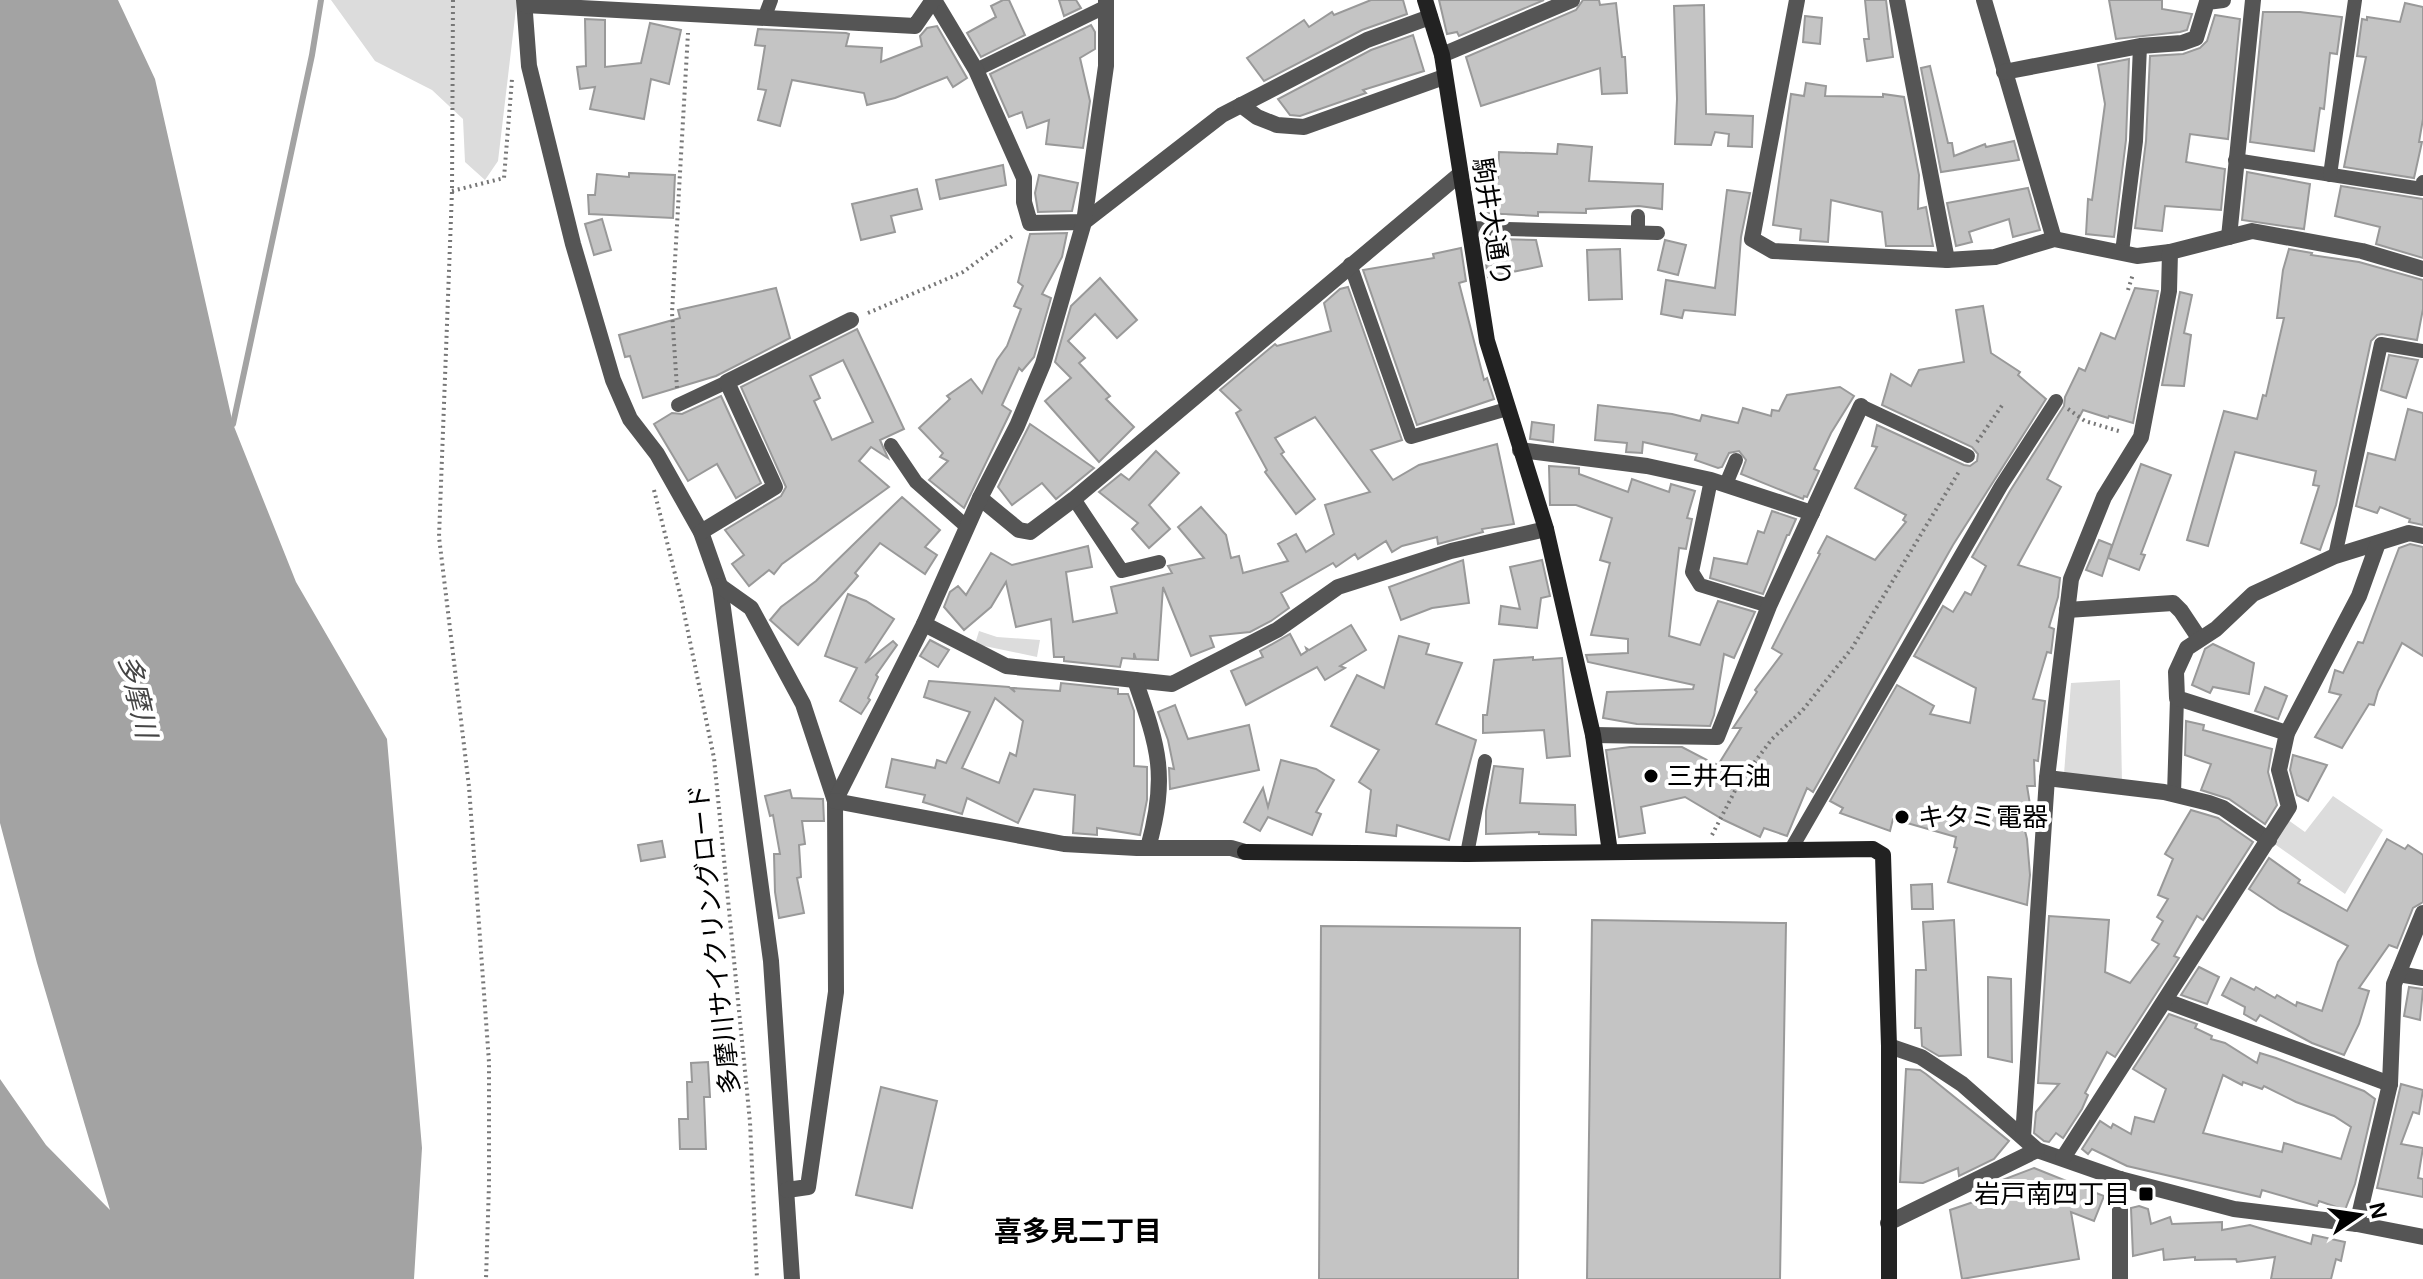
<svg xmlns="http://www.w3.org/2000/svg" width="2423" height="1279" font-family="Arial,'Noto Sans JP',sans-serif">
<rect width="100%" height="100%" fill="#fff"/>
<g fill="#dcdcdc">
<path d="M331 0H517L498 161 485 180 465 162 463 119 432 90 375 61Z"/>
<path d="M979 631 997 637 1040 640 1037 657 975 644Z"/>
<path d="M2120 680 2122 783 2064 774 2071 683Z"/>
<path d="M2333 796 2383 830 2345 894 2269 840 2284 817 2305 832Z"/>
</g>
<path fill="#a3a3a3" d="M0 0H118L155 79 233 424 296 582 387 739 422 1148 414 1279H0V1079L46 1145 110 1210 37 963 0 823Z"/>
<g fill="none" stroke-linecap="round" stroke-linejoin="round">
<path stroke="#a3a3a3" stroke-width="6" d="M233 424 312 55 321 0"/>
</g>
<g fill="#c4c4c4" stroke="#999" stroke-width="2" fill-rule="evenodd">
<path d="M1003 0H1009L1025 35 981 57 967 33 996 17 991 6Z"/>
<path d="M1059 0H1076L1081 8 1064 16Z"/>
<path d="M1371 0H1403L1407 14 1362 30 1264 81 1247 58 1304 20 1309 27 1332 12 1334 15Z"/>
<path d="M1439 0H1544L1459 36 1457 32 1447 34Z"/>
<path d="M1583 0H1599L1600 5 1616 3 1622 57H1625L1627 93 1602 94 1600 68 1481 106 1466 57 1576 10Z"/>
<path d="M1865 0H1886L1893 57 1867 61 1864 39H1869Z"/>
<path d="M2109 0H2162V9L2192 14 2187 30 2180 32 2116 39Z"/>
<path d="M2405 3 2423 7V119L2419 142H2422L2414 178 2344 167 2366 57 2357 56 2362 19 2367 20V17L2400 22Z"/>
<path d="M1704 5 1706 114 1753 116 1752 147 1728 146 1729 134 1715 132 1711 145 1675 144 1677 99 1674 6Z"/>
<path d="M2263 12H2300L2342 17 2337 54 2330 53 2324 109 2320 108 2314 151 2250 142Z"/>
<path d="M2215 15 2240 19 2228 139 2190 134 2186 162 2225 169 2221 210 2165 206 2162 231 2135 228 2146 141 2150 56 2183 54 2200 48 2207 41Z"/>
<path d="M1805 16 1822 18 1820 44 1803 42Z"/>
<path d="M585 19 605 20V67L641 63 650 23 681 30 669 84 651 79 644 119 590 109 595 87 580 89 577 67 586 66Z"/>
<path d="M1091 25 1095 32V49L1080 58 1090 101 1083 148 1046 144 1049 120 1027 128 1022 112 1009 117 990 74Z"/>
<path d="M937 26 967 78 953 87 947 77 895 98 867 105 864 93 792 80 780 126 758 120 766 90 758 89 765 46 755 45 758 29 846 33 849 34 846 46 882 48 881 62 922 46 920 36 927 28Z"/>
<path d="M1413 35 1424 71 1363 90 1366 93 1300 116 1290 115 1278 99 1371 50Z"/>
<path d="M2129 59 2126 140 2114 237 2086 234 2088 199 2092 200 2105 104 2098 65Z"/>
<path d="M1930 66 1948 143H1952L1954 156 1985 144 1986 147 2014 141 2019 160 1941 172 1921 68Z"/>
<path d="M1806 83 1826 86 1825 96 1883 97V94L1904 97 1919 175 1918 209 1926 207 1933 246H1886L1882 212 1831 200 1828 242 1800 240 1801 229 1773 225 1791 94 1804 96Z"/>
<path d="M1558 144 1592 147 1589 181 1663 184 1662 209 1639 206 1586 209V213L1538 212V216L1484 213 1485 178H1498L1499 152 1557 154Z"/>
<path d="M1003 165 1006 185 940 199 936 180Z"/>
<path d="M2247 172 2310 184 2304 229 2242 220Z"/>
<path d="M629 173 675 175 673 218 589 214 588 195H595L597 174 629 177Z"/>
<path d="M1039 175 1078 183 1072 211 1038 212 1035 193Z"/>
<path d="M2341 186 2423 199V258L2376 244 2380 227 2335 216Z"/>
<path d="M2028 188 2040 230 2013 237 2009 219 1969 232 1972 242 1956 246 1947 203Z"/>
<path d="M917 189 922 209 891 216 895 232 861 240 852 204Z"/>
<path d="M1727 190 1750 193 1741 237 1735 315 1684 310 1682 318 1661 314 1666 280 1715 288Z"/>
<path d="M602 219 611 250 594 255 585 224Z"/>
<path d="M1067 233 1062 257 1042 294 1051 298 1034 357 1022 371 1019 368 1002 405 1011 411 964 508 929 480 948 461 940 457 943 453 919 428 950 399 947 396 971 379 982 393 997 360 1007 346 1021 309 1014 306 1023 286 1018 282 1030 234Z"/>
<path d="M1497 239 1536 240 1542 266 1488 277 1483 243Z"/>
<path d="M1665 240 1686 245 1678 275 1658 270Z"/>
<path d="M1461 248 1466 281 1459 283 1484 380 1487 378 1494 399 1417 425 1363 270 1434 258 1433 254Z"/>
<path d="M1620 249 1622 299 1589 300 1587 250Z"/>
<path d="M2289 249 2312 253 2311 255 2359 262 2423 280V309L2417 340 2382 334 2377 335 2371 341 2336 505 2320 550 2301 543 2319 486 2313 485 2316 471 2235 452 2208 546 2187 540 2224 411 2257 419 2263 395 2266 396 2284 318H2277L2283 270Z"/>
<path d="M1100 278 1137 320 1117 338 1095 314 1068 341 1085 358 1079 363 1110 396 1106 399 1134 427 1099 462 1045 401 1071 378 1055 362 1071 306Z"/>
<path d="M1348 287 1402 440 1371 450 1393 480 1419 465 1497 444 1514 524 1482 529 1483 532 1438 544 1437 537 1402 546 1392 552 1386 541 1358 559 1355 554 1336 567 1333 563 1281 593 1289 608 1271 621 1250 632 1210 636 1214 647 1191 656 1163 587 1158 660 1136 659 1134 653V659L1122 658 1120 667 1064 661V657H1054L1051 619 1016 627 1006 582 991 607 964 630 944 607 950 592 958 586 966 595 991 553 1012 565 1088 546 1092 567 1066 572 1073 622 1117 613 1111 587 1172 573 1168 566 1204 558 1178 527 1201 507 1226 535 1231 558 1239 556 1243 573 1288 561 1278 544 1296 534 1306 552 1334 534 1325 505 1370 492 1315 417 1275 438 1284 452 1281 454 1315 499 1296 514 1265 472 1267 470 1236 413 1241 410 1220 390 1275 344 1277 346 1331 331 1324 303 1340 289Z"/>
<path d="M776 288 790 338 716 376 643 398 630 356 625 357 619 335 680 318 678 310Z"/>
<path d="M2135 288 2158 291 2133 423 2109 416 2108 418 2083 410 2047 479 2061 487 2018 565 2060 578 2058 597 2049 627 2054 629 2051 653 2047 652 2033 699 2045 701 2038 761 2034 760 2035 786H2027L2032 817 2022 819 2027 839 2030 875 2027 905 1948 882 1957 848 1954 847 1956 837 1893 819 1890 831 1840 813 1843 808 1830 801 1897 685 1934 706 1930 714 1970 723 1976 688 1914 656 1943 606 1953 612 1965 592 1971 595 1986 566 1972 557 2010 491 2064 406 2065 397 2079 368 2085 371 2101 333 2115 339Z"/>
<path d="M2180 292 2192 295 2184 333 2191 335 2184 386 2162 385Z"/>
<path d="M1983 306 1991 353 2020 372 2018 375 2046 399 1953 545 1813 792 1807 788 1787 836 1764 828 1760 837 1724 820 1685 797 1641 807 1645 833 1619 837 1606 750 1630 747H1682L1707 760 1705 771 1711 762 1718 765 1741 728H1733L1757 692 1755 690 1782 654 1772 648 1820 554 1818 553 1827 536 1875 560 1906 522 1903 520 1906 515 1855 488 1877 447 1872 446 1877 425 1964 465 1970 466 1977 461 1978 454 1972 447 1882 405 1891 374 1911 386 1919 370 1964 362 1956 310Z"/>
<path d="M857 329 904 429 880 440 888 458 871 447 859 461 889 487 782 564 774 574 769 570 749 586 732 564 744 555 725 530 781 496 786 487 741 387ZM843 360 873 422 832 440 814 401 820 398 810 376Z"/>
<path d="M2389 355 2418 360 2406 398 2381 390Z"/>
<path d="M1840 387 1854 396 1831 433 1814 469 1819 471 1807 497 1804 496 1803 499 1741 474 1746 460 1739 451 1729 453 1722 467 1718 468 1695 460 1697 454 1643 442 1642 453 1626 452 1627 443 1595 440 1598 405 1672 414 1700 421 1702 415 1738 423 1743 408 1771 416 1772 410 1779 411 1787 395Z"/>
<path d="M721 396 761 483 736 498 717 464 688 481 654 424 672 413 682 414Z"/>
<path d="M2408 409 2423 413V525L2409 522 2410 519 2380 507 2377 513 2356 506 2368 453 2395 460Z"/>
<path d="M1532 422 1554 425 1553 442 1530 439Z"/>
<path d="M1030 424 1094 468 1056 499 1042 483 1012 505 998 487Z"/>
<path d="M1156 451 1179 473 1149 505 1170 529 1149 548 1132 529 1138 523 1099 492 1121 474 1129 480Z"/>
<path d="M2141 464 2171 475 2141 554 2145 555 2139 570 2108 558Z"/>
<path d="M1549 466 1579 468V474L1628 492 1632 479 1669 492 1671 484 1695 491 1687 518 1692 519 1686 549 1679 548 1669 636 1700 645 1718 601 1755 612 1734 658 1724 654 1714 715 1710 726 1637 724 1603 718 1607 692 1693 689 1694 685 1588 662 1586 655 1628 653V639L1591 635 1610 563 1600 560 1612 518 1576 505H1550Z"/>
<path d="M902 497 940 530 925 547 937 555 925 574 880 543 855 573 858 576 798 645 770 620 781 607 816 581Z"/>
<path d="M1772 511 1796 519 1789 535H1787L1763 594 1710 578 1714 558 1747 564 1758 531 1764 533Z"/>
<path d="M2099 540 2112 545 2102 576 2086 570Z"/>
<path d="M2410 544 2423 547V656L2402 643 2378 691 2374 705 2369 704 2342 748 2315 737 2341 695 2329 692 2335 670 2343 673 2358 642 2363 643 2399 548Z"/>
<path d="M1463 560 1469 603 1432 608 1401 620 1389 587Z"/>
<path d="M1542 560 1550 596 1541 598 1537 628 1499 624 1501 606 1520 609 1510 567Z"/>
<path d="M848 594 866 601 894 619 865 663 893 641 897 645 876 675 878 677 868 698 870 700 861 714 840 701 857 668 825 656Z"/>
<path d="M1351 625 1366 650 1340 666 1345 668 1325 680 1317 667 1246 705 1231 671 1263 657 1260 651 1290 634 1301 655 1307 651 1306 648 1309 650Z"/>
<path d="M1399 636 1429 644 1426 654 1462 663 1436 724 1476 740 1449 840 1397 825 1396 836 1366 832 1371 790 1359 782 1379 750 1331 726 1357 675 1384 688Z"/>
<path d="M930 640 949 650 938 667 920 656Z"/>
<path d="M2213 644 2254 663 2249 694 2213 687 2210 693 2192 685 2205 649Z"/>
<path d="M1533 657V660L1562 658 1570 756 1547 758 1544 730 1483 733V715H1487L1494 660Z"/>
<path d="M929 681 1009 687 1015 692 1012 688 1060 691 1061 683 1118 689V694H1128L1134 711V766L1147 767V800L1140 835 1097 828V835L1073 833 1075 795 1034 789 1018 823 967 798 962 814 923 802 925 795 886 787 892 759 935 768 937 760 946 763 970 712 924 697ZM995 698 1023 721 1016 756 1010 753 999 783 962 768Z"/>
<path d="M2265 687 2287 696 2278 719 2255 711Z"/>
<path d="M1175 705 1188 739 1249 725 1259 770 1170 789 1169 768 1174 769 1168 740 1158 712Z"/>
<path d="M2186 721 2204 725 2203 730 2272 749 2268 772 2277 805 2265 824 2229 799 2201 790 2211 764 2185 755Z"/>
<path d="M2293 755 2327 765 2308 801 2297 795 2290 770Z"/>
<path d="M1281 760 1316 769 1334 780 1316 812 1321 814 1312 835 1268 817 1260 831 1244 822 1263 788 1268 807Z"/>
<path d="M1494 766 1523 769 1520 803 1575 805 1576 835 1539 834V832L1486 834V811Z"/>
<path d="M790 790 792 798 823 799 824 821H802L805 844 799 845 801 877 797 878 804 913 779 918 775 892 774 854H780L773 815 770 816 765 796Z"/>
<path d="M2191 810 2218 818 2253 842 2203 920 2197 916 2174 956 2179 958 2115 1057 2107 1052 2085 1093 2088 1095 2082 1109 2063 1138 2056 1133 2049 1142 2044 1141 2034 1133 2036 1112 2059 1084 2038 1083 2049 916 2109 920 2105 972 2130 983 2159 944 2152 940 2163 921 2157 917 2168 899 2158 895 2173 859 2165 854Z"/>
<path d="M2387 839 2405 849 2408 845 2423 855V902L2413 908 2397 948 2389 945 2359 988 2369 991 2359 1024 2344 1055 2312 1043 2260 1015 2256 1021 2244 1014 2245 1007 2222 995 2231 978 2254 990 2256 987 2275 998 2277 995 2296 1006 2297 1002 2322 1011 2338 962 2348 946 2280 910 2249 889 2269 858 2300 880 2298 883 2347 911Z"/>
<path d="M662 841 665 857 641 861 638 845Z"/>
<path d="M1932 884 1933 909H1912L1911 885Z"/>
<path d="M1592 920 1786 923 1780 1279H1587Z"/>
<path d="M1954 920 1961 1055 1939 1056 1922 1046 1921 1028H1915L1916 970H1926L1923 922Z"/>
<path d="M1321 926 1520 928 1518 1279H1319Z"/>
<path d="M2199 967 2219 977 2207 1004 2181 995Z"/>
<path d="M1988 977 2011 979 2012 1062 1988 1057Z"/>
<path d="M2409 987 2423 989 2420 1020 2404 1016Z"/>
<path d="M2169 1014 2197 1024 2195 1028 2212 1036 2211 1039 2225 1043 2257 1063 2260 1053 2276 1058 2364 1091 2375 1099 2355 1184 2345 1210 2319 1201 2317 1206 2262 1190 2260 1197 2127 1166 2092 1149 2088 1154 2082 1149 2100 1121 2111 1128 2113 1124 2131 1134 2135 1117 2154 1122 2166 1089 2133 1069ZM2223 1075 2242 1085 2243 1082 2262 1089 2264 1086 2296 1102 2334 1116 2351 1127 2341 1159 2284 1143 2282 1152 2203 1133Z"/>
<path d="M708 1062 710 1097H704L706 1149H680L679 1119H688L687 1082H692L691 1063Z"/>
<path d="M1906 1069 1920 1070 1926 1074 2009 1141 1994 1159 1959 1176 1958 1168 1923 1183 1900 1182Z"/>
<path d="M2401 1084 2423 1090 2419 1114 2413 1112 2401 1144 2423 1148 2418 1178 2423 1179V1197L2377 1188Z"/>
<path d="M881 1087 937 1101 912 1208 856 1195Z"/>
<path d="M2034 1168 2104 1196 2094 1221 2071 1212 2079 1259 1962 1279 1950 1210 2023 1185 1992 1184Z"/>
<path d="M2139 1206 2148 1209 2151 1224 2170 1217 2172 1224 2222 1222V1230L2250 1225 2311 1244 2313 1235 2345 1242 2341 1261 2336 1259 2331 1279H2271L2275 1257 2237 1262 2236 1259 2195 1260V1257L2164 1260 2163 1249 2133 1256 2131 1208Z"/>
</g>
<g fill="none" stroke-linecap="round" stroke-linejoin="round">
<g stroke="#777" stroke-width="4" stroke-dasharray="2 4" stroke-linecap="butt">
<path d="M453 0 452 191 439 537 469 787 489 1062V1184L486 1279"/>
<path d="M452 191 504 178 512 79"/>
<path d="M2128 290 2133 274"/>
<path d="M868 313 963 272 1015 234"/>
<path d="M677 388 672 313 688 33"/>
<path d="M2068 409 2085 421 2122 432"/>
<path d="M1977 442 2003 404"/>
<path d="M654 490 681 598 714 758 750 1122 757 1279"/>
<path d="M1712 835 1739 783 1772 739 1802 711 1852 648 1960 470"/>
</g>
<g stroke="#555" stroke-width="14">
<path d="M765 16 771 0"/>
<path d="M976 70 1107 6"/>
<path d="M2235 160 2422 189 2423 182"/>
<path d="M2330 175 2355 0"/>
<path d="M1638 216V232"/>
<path d="M1469 228 1658 233"/>
<path d="M2122 252 2136 141 2140 46"/>
<path d="M1350 264 1411 437 1507 409"/>
<path d="M678 405 727 382"/>
<path d="M1861 406 1968 456"/>
<path d="M891 445 916 482 967 527"/>
<path d="M1711 480 1692 572 1700 585 1769 606"/>
<path d="M1726 484 1736 460"/>
<path d="M1074 499 1122 571 1159 562"/>
<path d="M2335 556 2381 344 2423 351"/>
<path d="M2174 794 2177 698"/>
<path d="M1790 851 2001 486 2056 401"/>
<path d="M1467 854 1485 761"/>
</g>
<g stroke="#555" stroke-width="16">
<path d="M524 0 529 66 573 244 613 380 630 419 657 454 701 532 720 586 771 961 792 1279"/>
<path d="M934 0 976 70 1024 178V202L1030 223 1084 222 1222 115 1367 40 1430 17"/>
<path d="M1797 0 1752 239 1773 251 1947 260 1995 257 2054 239 2137 256 2170 252"/>
<path d="M1897 0 1947 260"/>
<path d="M1984 0 2054 239"/>
<path d="M525 5 915 26 933 0"/>
<path d="M1442 55 1572 0"/>
<path d="M2004 72 2140 46 2182 43 2196 38 2207 2 2223 0"/>
<path d="M1241 105 1257 117 1277 125 1304 127 1444 77"/>
<path d="M2229 237 2253 0"/>
<path d="M1520 450 1647 466 1711 480 1812 513"/>
<path d="M980 498 1019 530 1030 532 1074 499 1460 174"/>
<path d="M701 532 775 487 727 382 851 320"/>
<path d="M720 586 751 608 803 704 835 801 836 992 808 1187 787 1190"/>
<path d="M2067 610 2173 603 2181 611 2199 638"/>
<path d="M924 624 1006 666 1172 684 1277 630 1338 587 1451 551 1546 529"/>
<path d="M1135 680C1159 749 1168 776 1148 848"/>
<path d="M2287 733 2177 698 2176 672 2187 648 2216 629 2253 594 2335 556 2409 533 2423 536"/>
<path d="M1593 735 1717 737 1769 606 1861 406"/>
<path d="M2047 778 2164 792 2209 803 2223 808 2269 840"/>
<path d="M835 801 924 624 980 498 1017 426 1043 364 1084 222 1106 66V0"/>
<path d="M835 801 1064 844 1137 848H1231L1245 852"/>
<path d="M2398 974 2423 978"/>
<path d="M2166 1001 2390 1084"/>
<path d="M1889 1046 1921 1057 1962 1084 2037 1150 2120 1179 2234 1209 2357 1224 2423 1237"/>
<path d="M2023 1137 2047 778 2071 579 2104 497 2141 437 2169 291 2170 252 2252 231 2362 251 2423 269"/>
<path d="M2063 1158 2289 807 2279 770 2287 733 2359 596 2378 543"/>
<path d="M1888 1223 2037 1150"/>
<path d="M2357 1224 2390 1084 2394 984 2423 913"/>
<path d="M2120 1279V1179"/>
</g>
<g stroke="#222" stroke-width="16">
<path d="M1425 0 1442 55 1487 341 1546 529 1593 735 1610 852"/>
<path d="M1245 852 1467 854 1873 849 1883 855 1889 1046V1279"/>
</g>
</g>
<g fill="#000" stroke="#fff" stroke-width="3">
<circle cx="1651" cy="776" r="8"/>
<circle cx="1902" cy="817" r="8"/>
<rect x="2138" y="1186" width="16" height="16" rx="4"/>
</g>
<g text-anchor="middle" stroke-width="8" stroke-linejoin="round" paint-order="stroke">
<g font-size="26" fill="#000" stroke="#fff">
<text transform="translate(1492 222) rotate(81)" y="9">駒井大通り</text>
<text transform="translate(714 939) rotate(-96)" y="9">多摩川サイクリングロード</text>
</g>
<g font-size="26" fill="#000" stroke="#fff" text-anchor="start">
<text x="1667" y="785">三井石油</text>
<text x="1918" y="826">キタミ電器</text>
<text x="2130" y="1203" text-anchor="end">岩戸南四丁目</text>
</g>
<g font-size="28" font-style="italic" fill="#444" stroke="#fff">
<text transform="translate(138 696) rotate(77)" y="10">多摩川</text>
</g>
<g font-size="28" font-weight="bold" fill="#000" stroke="#fff">
<text x="1078" y="1241">喜多見二丁目</text>
</g>
</g>
<g transform="translate(2359 1215) rotate(77)" stroke="#ffffff" stroke-width="6" paint-order="stroke">
<path d="M0-6L14 30L0 20L-14 30Z" fill="#000000"/>
<text y="-12" font-size="22" font-weight="bold" text-anchor="middle" fill="#000000">N</text>
</g>
</svg>
